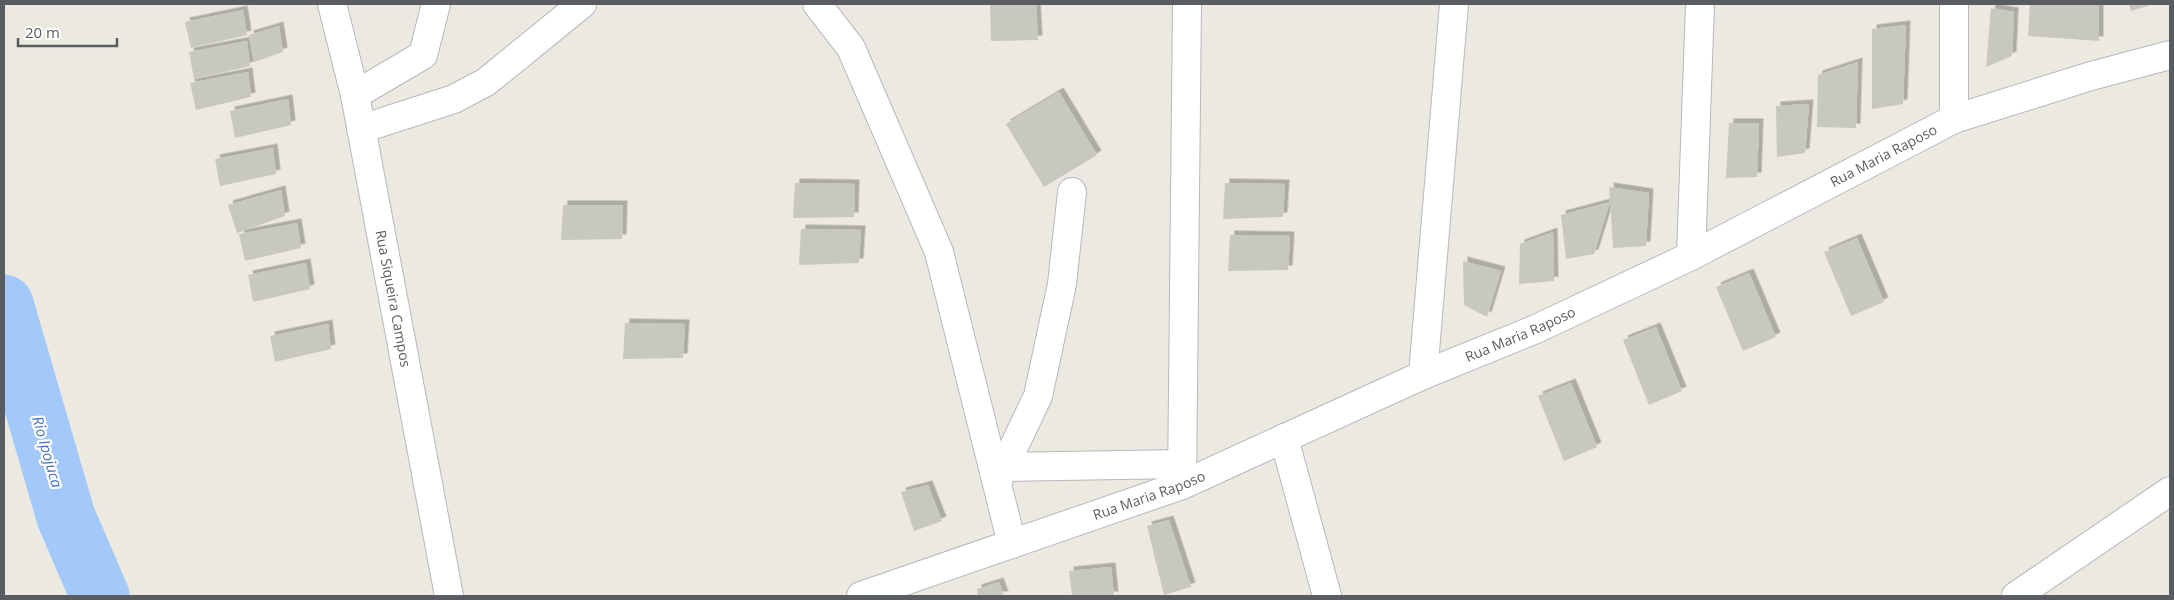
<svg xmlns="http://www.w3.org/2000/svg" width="2174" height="600" font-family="'Open Sans',sans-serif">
<defs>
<filter id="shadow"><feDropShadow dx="4.5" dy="-4.5" stdDeviation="0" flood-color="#0004"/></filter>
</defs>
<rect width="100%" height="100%" fill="#eceae0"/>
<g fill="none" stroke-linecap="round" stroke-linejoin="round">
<path stroke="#a2c9fa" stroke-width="59" d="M4 304 66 517 100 596"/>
</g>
<g fill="#c8c7c0" filter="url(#shadow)">
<path d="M990 4H1036L1038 40 991 41Z"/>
<path d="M2030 4H2099V41L2028 36Z"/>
<path d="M2129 4H2154L2131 11Z"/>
<path d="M1991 8 2014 12 2012 56 1986 67Z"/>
<path d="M243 10 247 35 191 48 185 22Z"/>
<path d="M1906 25 1903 104 1872 109V29Z"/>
<path d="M279 26 283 52 254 62 249 35Z"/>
<path d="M247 41 250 66 194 79 189 52Z"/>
<path d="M1858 62 1856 128 1817 127 1818 75Z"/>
<path d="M248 72 251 97 196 110 190 83Z"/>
<path d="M1059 92 1097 155 1044 187 1006 124Z"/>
<path d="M288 99 291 125 235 138 230 111Z"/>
<path d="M1809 104 1805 153 1777 157 1776 106Z"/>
<path d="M1729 123H1759L1757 177 1726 178Z"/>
<path d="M273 148 276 174 220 186 215 159Z"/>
<path d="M795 183 855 184 854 217 793 218Z"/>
<path d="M1225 183 1285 184 1283 217 1223 219Z"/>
<path d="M1609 187 1649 193 1646 246 1613 248 1610 202 1594 254 1566 259 1561 215 1610 202Z"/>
<path d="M281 190 285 216 237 233 228 205Z"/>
<path d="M563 205H623L622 239 561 240Z"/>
<path d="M297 223 301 248 245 261 239 234Z"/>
<path d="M801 229 861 230 859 263 799 265Z"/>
<path d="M1553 232 1554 281 1519 284 1520 244Z"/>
<path d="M1230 235 1290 236 1288 270 1228 271Z"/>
<path d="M1857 238 1884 302 1851 316 1824 252Z"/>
<path d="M1463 261 1501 271 1487 317 1464 305Z"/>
<path d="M306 263 310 289 253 302 248 275Z"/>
<path d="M1749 273 1776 337 1743 351 1716 287Z"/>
<path d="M625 323 685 324 683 358 623 359Z"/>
<path d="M328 324 331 349 275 362 270 336Z"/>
<path d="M1656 327 1682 391 1649 405 1623 340Z"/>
<path d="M1571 383 1597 447 1564 461 1538 396Z"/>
<path d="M928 485 942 521 914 531 901 492Z"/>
<path d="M1169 520 1191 587 1164 595 1147 526Z"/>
<path d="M1111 567 1114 596H1072L1069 571Z"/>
<path d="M999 582 1004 596H978L977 589Z"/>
</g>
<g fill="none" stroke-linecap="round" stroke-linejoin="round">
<g stroke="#b6b8bd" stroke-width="30">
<g id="minor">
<path id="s1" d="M332 4 355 95 449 596"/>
<path d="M817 4 851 48 939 252 1012 544"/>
<path d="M1954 4V119"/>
<path d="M355 95 423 55 436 4"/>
<path d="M361 129 454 99 486 82 582 4"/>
<path d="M1691 256 1700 4"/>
<path d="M1423 375 1454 4"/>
<path d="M1284 438 1327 596"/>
<path d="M1004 467 1182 464"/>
<path d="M997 482 1038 396 1062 284 1072 192"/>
<path d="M1182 485 1187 4"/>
<path id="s2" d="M861 596 1182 485 1423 375 1536 329 1691 256 1954 119 2091 76 2170 55"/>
<path d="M2016 596 2170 491"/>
</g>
</g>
<use href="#minor" stroke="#fff" stroke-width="28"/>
</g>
<g text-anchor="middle" stroke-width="4.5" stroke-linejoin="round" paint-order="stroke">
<g font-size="14" fill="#595c61" stroke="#fff">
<text dy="5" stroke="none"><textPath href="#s2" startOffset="1115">Rua Maria Raposo</textPath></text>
<text dy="5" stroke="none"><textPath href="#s1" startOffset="301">Rua Siqueira Campos</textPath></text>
<text dy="5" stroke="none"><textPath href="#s2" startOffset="710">Rua Maria Raposo</textPath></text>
<text dy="5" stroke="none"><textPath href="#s2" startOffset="305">Rua Maria Raposo</textPath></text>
</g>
<g font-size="15" font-style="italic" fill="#4671bc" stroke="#fff">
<text transform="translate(47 452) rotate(74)" y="5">Rio Ipojuca</text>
</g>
</g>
<rect width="2174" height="600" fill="none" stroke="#595c61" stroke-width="10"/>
<path d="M18 38v8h99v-8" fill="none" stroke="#595c61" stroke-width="2.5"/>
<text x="25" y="38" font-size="15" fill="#595c61" stroke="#ffffff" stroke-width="4" paint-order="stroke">20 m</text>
</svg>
